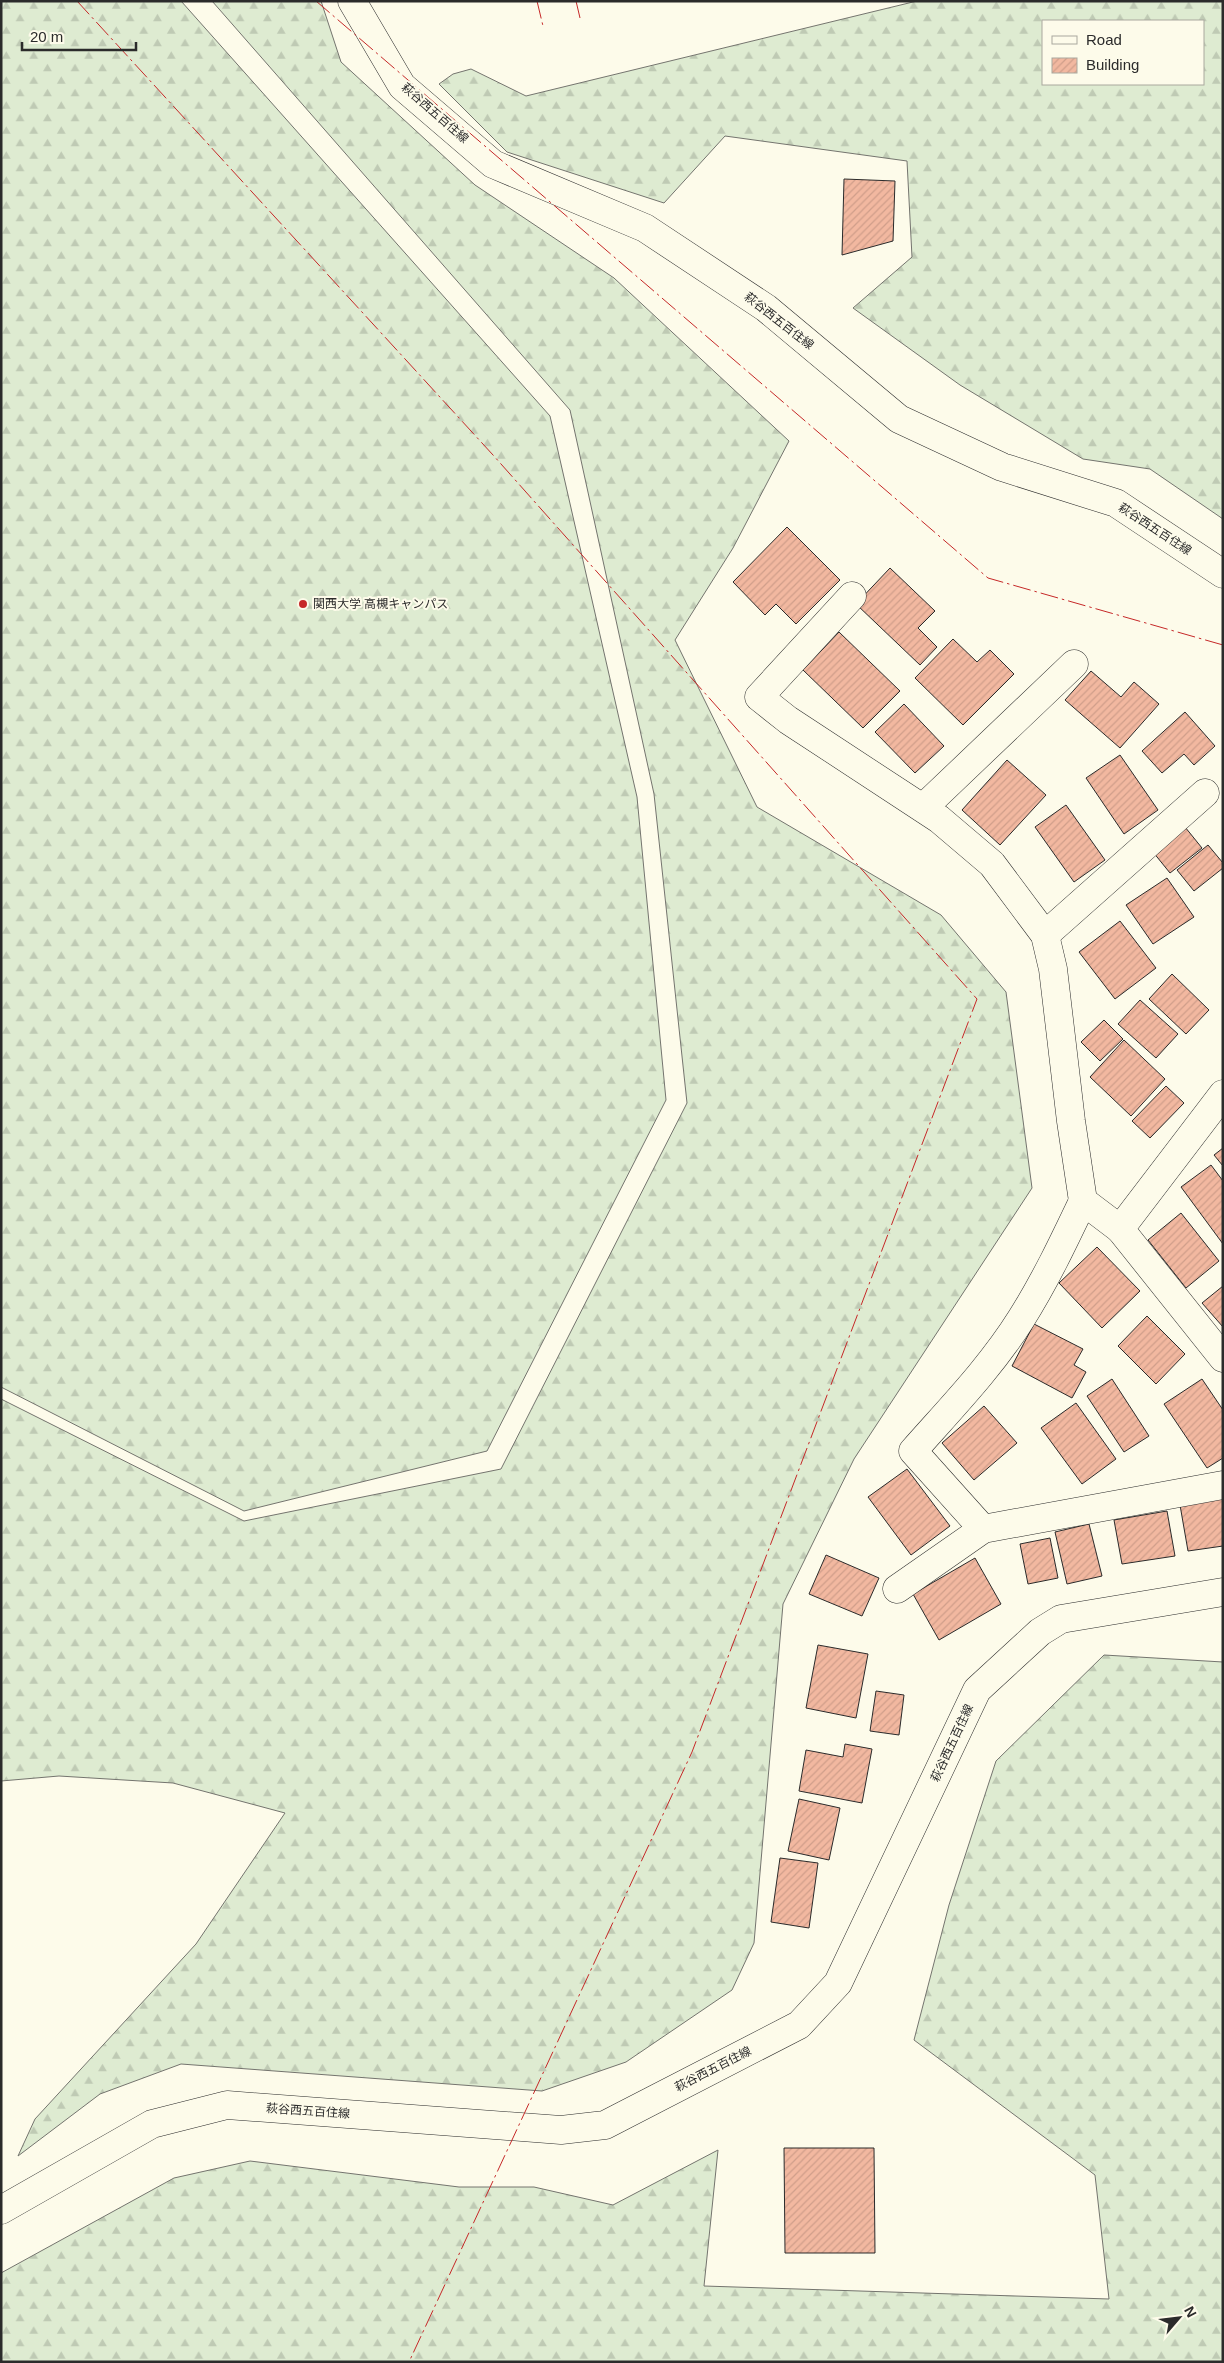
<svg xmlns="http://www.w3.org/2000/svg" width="1224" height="2363" font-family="Helvetica,'Noto Sans JP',sans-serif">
<defs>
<pattern id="forest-firs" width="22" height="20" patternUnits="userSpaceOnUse" patternTransform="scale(1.25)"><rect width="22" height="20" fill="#deebd1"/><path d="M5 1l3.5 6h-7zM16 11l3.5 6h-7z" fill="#bfcab4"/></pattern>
<pattern id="building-hatch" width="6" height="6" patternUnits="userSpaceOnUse" patternTransform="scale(1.25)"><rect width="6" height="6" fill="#f2b8a0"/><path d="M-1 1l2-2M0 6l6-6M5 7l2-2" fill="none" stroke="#d09e8a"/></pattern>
</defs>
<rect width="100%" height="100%" fill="#fdfbea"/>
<g fill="url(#forest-firs)" stroke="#74746e" fill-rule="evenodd">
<path d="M1 1H181L550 416 637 797 666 1100 487 1451 244 1511 1 1387Z"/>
<path d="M212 1H321L341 62 475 185 614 278 789 441 733 548 675 640 757 807 941 915 1006 992 1032 1188 854 1459 783 1604 754 1943 732 1990 626 2062 542 2091 181 2064 100 2094 18 2156 35 2119 196 1944 285 1813 173 1783 59 1776 1 1781V1399L244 1521 501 1469 687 1103 654 794 570 410Z"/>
<path d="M917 1H1223V519L1150 469 1083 459 960 385 853 308 912 257 907 161 725 136 664 203 507 152 439 84 453 74 471 69 526 96ZM1043 21H1203V84H1043Z"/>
<path d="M1104 1655 1223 1662V2362H1V2273L174 2178 250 2161 459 2187H534L613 2205 718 2150 704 2286 1109 2299 1095 2175 914 2040 949 1905 996 1761Z"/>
</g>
<g fill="url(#building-hatch)" stroke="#2b2b2b">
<path d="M844 179 895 181 893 241 842 255Z"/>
<path d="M787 527 840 580 796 624 776 604 765 615 733 582Z"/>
<path d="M890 568 935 611 918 628 937 647 920 665 856 604Z"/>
<path d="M839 632 900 691 863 728 803 670Z"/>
<path d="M953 639 977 662 990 650 1014 674 963 725 915 678Z"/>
<path d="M1091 671 1121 697 1134 682 1159 704 1120 748 1065 700Z"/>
<path d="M904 704 944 746 915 773 875 732Z"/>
<path d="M1185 712 1215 746 1194 765 1184 754 1162 773 1142 751Z"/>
<path d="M1120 755 1158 810 1124 834 1086 778Z"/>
<path d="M1007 760 1046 795 1000 845 962 810Z"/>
<path d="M1066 805 1105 860 1074 882 1035 827Z"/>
<path d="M1185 827 1202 848 1170 873 1153 852Z"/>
<path d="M1208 845 1223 863V868L1194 891 1177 870Z"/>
<path d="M1167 878 1194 917 1153 944 1126 905Z"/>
<path d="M1120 921 1156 968 1115 999 1079 952Z"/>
<path d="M1172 974 1209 1010 1186 1034 1149 999Z"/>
<path d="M1140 1000 1178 1034 1156 1058 1118 1024Z"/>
<path d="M1104 1020 1123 1039 1100 1061 1081 1042Z"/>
<path d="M1124 1040 1165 1079 1131 1116 1090 1077Z"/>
<path d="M1166 1086 1184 1103 1150 1138 1132 1121Z"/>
<path d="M1223 1148V1166L1214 1155Z"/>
<path d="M1211 1165 1223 1181V1244L1181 1187Z"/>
<path d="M1181 1213 1219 1261 1186 1288 1148 1240Z"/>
<path d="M1097 1247 1140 1291 1102 1328 1059 1283Z"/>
<path d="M1223 1286V1327L1202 1303Z"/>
<path d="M1147 1316 1185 1354 1156 1384 1118 1346Z"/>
<path d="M1034 1324 1083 1349 1074 1365 1086 1372 1072 1398 1012 1366Z"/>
<path d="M1112 1379 1149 1436 1124 1452 1087 1396Z"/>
<path d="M1202 1379 1223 1410V1458L1207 1468 1164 1404Z"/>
<path d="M1076 1403 1116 1459 1082 1484 1041 1428Z"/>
<path d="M984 1406 1017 1443 974 1480 942 1443Z"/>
<path d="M907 1469 950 1526 911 1555 868 1497Z"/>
<path d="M1223 1498V1546L1188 1551 1180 1505Z"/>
<path d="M1167 1511 1175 1556 1122 1564 1114 1520Z"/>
<path d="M1089 1524 1102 1576 1067 1584 1055 1532Z"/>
<path d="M1050 1538 1058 1578 1028 1584 1020 1544Z"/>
<path d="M826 1555 879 1578 862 1616 809 1594Z"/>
<path d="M975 1558 1001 1604 939 1640 913 1594Z"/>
<path d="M818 1645 868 1654 856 1718 806 1708Z"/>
<path d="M876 1691 904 1695 899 1735 870 1731Z"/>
<path d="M845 1744 872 1749 862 1803 799 1791 806 1750 843 1757Z"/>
<path d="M799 1799 840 1808 829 1860 788 1851Z"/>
<path d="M780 1858 818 1863 809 1928 771 1922Z"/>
<path d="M784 2148H874L875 2253H785Z"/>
</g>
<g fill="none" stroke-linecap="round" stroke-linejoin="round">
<g stroke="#2b2b2b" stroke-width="29">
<g id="minor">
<path d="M852 596 759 697 788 720 939 819 992 864 1045 935 1053 969 1071 1121 1083 1201"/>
<path d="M924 807 1074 664"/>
<path d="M1045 935 1205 793"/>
<path d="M1223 1094 1120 1229 1223 1358"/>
<path d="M983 1529 913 1451C950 1409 991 1367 1021 1319 1045 1281 1064 1241 1083 1201L1120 1229"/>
<path d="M897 1589 983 1529 1223 1485"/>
</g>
</g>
<g stroke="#2b2b2b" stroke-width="29">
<g id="major">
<path d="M352 1 402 86 493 164 645 228 766 308 899 419 1002 467 1116 503 1223 574"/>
<path d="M1 2210 152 2124 227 2105 561 2130 605 2125 799 2025 838 1983 977 1690 1040 1632 1061 1619 1223 1592"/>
</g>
</g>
<use href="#minor" stroke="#fdfbea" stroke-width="28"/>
<use href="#major" stroke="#fdfbea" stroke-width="28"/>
<g stroke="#c62828" stroke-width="1" stroke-dasharray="18 4 2.5 4" stroke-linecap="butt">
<path d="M77 1 493 455 977 999 692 1752 409 2362"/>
<path d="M316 1 988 578 1223 645"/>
<path d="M537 1 543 26"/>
<path d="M576 1 580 18"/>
</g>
</g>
<circle fill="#c62828" stroke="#fdfbea" stroke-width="2" cx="303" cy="604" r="5"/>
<g text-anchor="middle" stroke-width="4" stroke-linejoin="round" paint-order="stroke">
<g font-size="12" fill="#2b2b2b" stroke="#fdfbea">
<text transform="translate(435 113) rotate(41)" y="4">萩谷西五百住線</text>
<text transform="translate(779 321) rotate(38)" y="4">萩谷西五百住線</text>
<text transform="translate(1155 529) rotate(33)" y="4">萩谷西五百住線</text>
<text transform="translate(952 1743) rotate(-65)" y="4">萩谷西五百住線</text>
<text transform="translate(713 2069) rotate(-27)" y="4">萩谷西五百住線</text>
<text transform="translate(308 2111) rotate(4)" y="4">萩谷西五百住線</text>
</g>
<g font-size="12" fill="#2b2b2b" stroke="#fdfbea" text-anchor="start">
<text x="313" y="608">関西大学 高槻キャンパス</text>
</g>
</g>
<rect width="1224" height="2363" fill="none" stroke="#2b2b2b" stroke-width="5"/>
<rect x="1042" y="20" width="162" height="65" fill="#fdfbea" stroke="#a9a89e"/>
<rect x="1052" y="36" width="25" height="8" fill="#fdfbea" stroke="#a9a89e"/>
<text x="1086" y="45" font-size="15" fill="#2b2b2b">Road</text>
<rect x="1052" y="58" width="25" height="15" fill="url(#building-hatch)" stroke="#a9a89e"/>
<text x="1086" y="70" font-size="15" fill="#2b2b2b">Building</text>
<g transform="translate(1179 2318) rotate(62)" stroke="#fdfbea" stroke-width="4" paint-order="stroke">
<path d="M0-4L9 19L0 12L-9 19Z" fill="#2b2b2b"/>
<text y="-8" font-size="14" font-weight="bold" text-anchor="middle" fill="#2b2b2b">N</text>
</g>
<path d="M22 42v8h114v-8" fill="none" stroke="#2b2b2b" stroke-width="2.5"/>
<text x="30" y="42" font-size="15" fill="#2b2b2b" stroke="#fdfbea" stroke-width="4" paint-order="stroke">20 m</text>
</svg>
